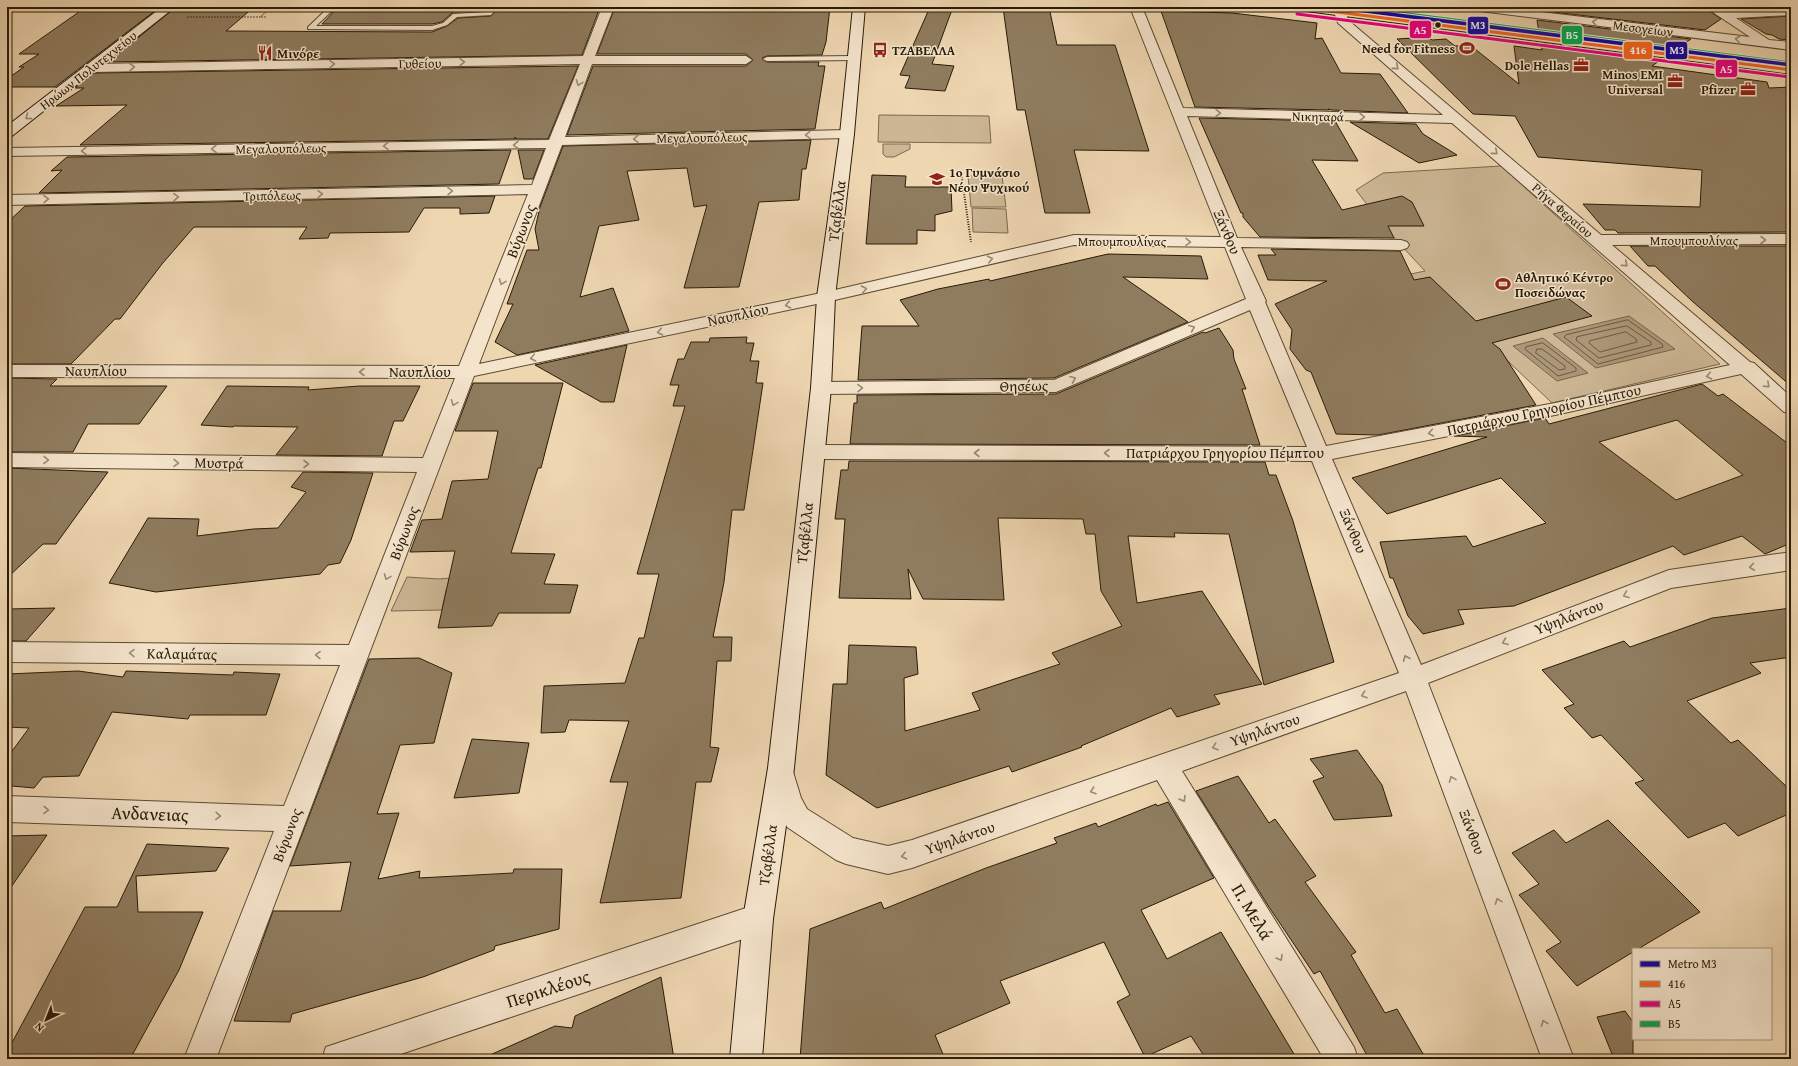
<svg xmlns="http://www.w3.org/2000/svg" width="1798" height="1066" font-family="'Gentium Book Plus',serif">
<rect width="100%" height="100%" fill="#eed6b1"/>
<filter id="stains"><feTurbulence type="fractalNoise" baseFrequency=".005" numOctaves="4"/><feColorMatrix values="0 0 0 0 .2 0 0 0 0 .09 0 0 0 0 .02 0 0 0 .5 -.17"/></filter>
<radialGradient id="worn" r=".72"><stop offset=".6" stop-color="#630" stop-opacity="0"/><stop offset="1" stop-color="#630" stop-opacity=".3"/></radialGradient>
<g fill="#ccb694" stroke="#7a684e">
<path d="M879 115 989 116 991 143 878 142Z"/>
<path d="M883 144H910V149L894 157H886L883 154Z"/>
<path d="M1501 166 1720 364 1552 403 1493 347 1374 282 1425 271 1385 228 1356 190 1383 173Z"/>
<path d="M968 176H1002L1006 207H971Z"/>
<path d="M972 208 1006 209 1008 233 973 232Z"/>
<path d="M477 576 446 590 442 610 391 611 407 577 439 579Z"/>
</g>
<g fill="#ab9677" stroke="#77654a">
<path d="M1629 316 1675 349 1596 368 1553 334Z"/>
<path d="M1543 338 1588 373 1557 381 1513 346Z"/>
</g>
<g fill="none" stroke-linecap="round" stroke-linejoin="round">
<g stroke="#6a583f" stroke-width="1">
<path d="M1628 320 1662 344 1663 347 1598 364 1564 337 1566 335Z"/>
<path d="M1627 326 1651 342V345L1599 358 1576 340 1577 337Z"/>
<path d="M1626 332 1636 339 1637 342 1600 352 1589 343 1590 341Z"/>
<path d="M1543 343 1576 368V371L1558 376 1525 349 1526 347Z"/>
<path d="M1537 349H1542L1565 366V369L1559 370 1536 353Z"/>
</g>
</g>
<g fill="#8f7c5f" stroke="#281b07" fill-rule="evenodd">
<path d="M86 7H160L55 87H7V79L24 67H19L39 54H19Z"/>
<path d="M176 7H254L226 31 432 32 447 26 458 18 491 16 499 7H600L582 55 108 62Z"/>
<path d="M338 7H489L486 11 453 12 442 22 432 24H322Z"/>
<path d="M615 7H830L826 42 822 55 767 56 762 58 767 62H819L818 66H825L815 129 567 135 593 66H746L753 60 746 54H597Z"/>
<path d="M930 7H953L932 64 954 66 945 91 905 88 910 76 900 75Z"/>
<path d="M1003 7H1049L1057 45H1115L1149 151 1074 150 1090 213H1045L1025 110H1017Z"/>
<path d="M1536 7H1704L1721 19 1705 30 1536 10Z"/>
<path d="M1722 7H1791V8L1726 9Z"/>
<path d="M1161 11 1232 13 1317 23 1315 39 1322 38 1341 73 1380 74 1408 113 1331 110 1328 109 1329 110 1195 107Z"/>
<path d="M1791 16V40L1779 39 1772 35 1766 34 1741 19Z"/>
<path d="M1537 20 1691 39 1675 50 1539 33Z"/>
<path d="M1428 37 1432 40 1446 39 1455 46 1470 45 1519 84 1514 46 1542 50 1541 43 1662 59 1652 66 1767 82 1769 88 1791 87V232L1618 233 1615 230H1605L1583 204 1700 207 1702 170 1538 157 1515 116 1473 114 1397 39Z"/>
<path d="M578 66 548 139H516L515 137V139L80 145 127 105 56 106 84 88H75L93 73Z"/>
<path d="M1199 118 1335 121 1358 161 1312 160 1342 210 1402 196 1412 202 1424 226H1388L1394 238 1260 237 1243 217V213H1241Z"/>
<path d="M1350 122 1416 124 1423 134 1457 155 1419 163Z"/>
<path d="M811 140 806 169H802L799 200 759 202 739 287 684 288 707 205 694 207 687 168 627 171 639 220 599 226 580 297 613 288 629 331 517 355 495 342 513 304H507L527 250H539L535 229 540 207 563 146Z"/>
<path d="M511 150 499 184 39 193 62 170 51 171 67 157Z"/>
<path d="M518 150H544L533 179H524Z"/>
<path d="M872 175 906 176 905 187H951L952 211 935 215V231L917 230V244H866Z"/>
<path d="M495 196 489 213 460 214V208H424L409 232 330 233 328 238 299 239 307 227H194L162 264 120 319H115L71 364H7V223L25 206Z"/>
<path d="M1630 246H1791V386L1692 301 1655 266H1648Z"/>
<path d="M1271 249 1400 251 1414 280 1430 277 1476 321 1566 297 1592 316 1492 343 1500 349 1536 405 1378 435 1336 434 1311 372 1306 370 1290 349 1292 330 1275 304 1327 281 1268 280 1258 255H1276Z"/>
<path d="M1108 254 1201 256 1208 279 1123 277 1188 322 1054 378 858 380 862 326H919L900 300 938 289 989 279 990 281Z"/>
<path d="M1219 328 1233 350 1234 359 1246 389H1242L1260 445 850 444 854 403H857V395L1056 394 1203 332 1205 333Z"/>
<path d="M747 337 746 343H754L750 361H759L756 383H763L744 510H732L724 582 713 637H732L731 661H717L710 747 719 748 711 782H696L681 898 600 903 628 782H610L629 721 569 720 565 732 541 733 544 686 625 683 639 638H644L659 574H637L685 406H673L679 385H670L678 359H684L691 342H709L710 338Z"/>
<path d="M627 345 614 402H601L535 365Z"/>
<path d="M7 378 57 379 50 386H167L139 424H88L73 452H7Z"/>
<path d="M473 383H563L541 468H538L511 553 555 554 544 584 578 585 570 613H499L492 626 438 628 455 551 410 552 422 520 442 519 452 481 488 479 498 431H455Z"/>
<path d="M1702 384 1718 396 1723 394 1791 446V543L1765 554 1742 536 1684 555 1673 546 1514 606 1458 610 1464 624 1423 634 1408 616 1393 578H1390L1380 542 1466 536 1473 547 1546 523 1501 478 1387 514 1352 478 1487 437 1454 436 1545 418 1549 424ZM1677 420 1743 475 1676 500 1599 442Z"/>
<path d="M227 386 309 387 308 390 359 386H420L403 421H394L382 456 276 455 298 427 234 426 233 427 201 425Z"/>
<path d="M849 461 1265 462 1269 475H1276L1293 521 1334 662 1264 685 1229 534 1174 533 1175 537 1128 536 1137 603 1202 591 1262 684 1214 695 1220 704 1177 717 1171 708 1081 746 1082 747 1012 772 1009 766 877 808 826 775 833 684H847L849 645 916 647 918 674 904 678 905 731 980 710 972 693 1060 664 1052 653 1122 626 1101 591 1095 534H1086L1083 519 998 518 1004 600 923 599 908 569 911 599 839 598 845 519H835L841 470H848Z"/>
<path d="M7 468 108 472 56 544H43L7 578Z"/>
<path d="M303 472 373 473 351 540 340 563 328 565 320 574 156 592 109 583 148 518 199 519 197 536 253 529 278 528 306 492 291 487Z"/>
<path d="M55 608 26 641H7V609Z"/>
<path d="M1791 608V657L1750 663 1761 673 1687 701 1731 743 1738 740 1791 791V813L1738 836 1725 823 1688 838 1635 783 1644 780 1601 735 1592 738 1564 708 1574 704 1542 670 1624 641 1630 647 1712 618Z"/>
<path d="M419 658 452 673 434 743 400 745 377 814 399 813 378 879 420 871 419 878 513 873 514 869H562L559 929 495 946 494 950 423 977 292 1014 290 1022 234 1021 273 911H341L351 862 290 866 369 659Z"/>
<path d="M78 671 123 677 126 671 233 675 234 672 280 674 266 715H190L188 719 112 712 79 776 43 777 34 788 12 786 9 774 7 773V758L29 728 7 727V674Z"/>
<path d="M472 739 529 743 519 793 454 798Z"/>
<path d="M1357 750 1382 785 1392 816 1334 820 1313 781 1324 777 1310 759Z"/>
<path d="M1238 776 1269 823 1275 819 1316 876 1305 882 1356 952 1351 955 1385 1013 1397 1009 1426 1059H1369L1320 971 1314 974 1269 907 1196 791Z"/>
<path d="M1168 802 1214 878 1141 910 1167 959 1221 932 1297 1059H1206L1191 1036 1145 1057 1117 1002 1130 995 1104 942 1000 981 1010 1003 935 1035 945 1059H800L810 929 881 902 884 909 986 868 1057 843 1054 838 1096 823 1098 827 1156 804 1157 806Z"/>
<path d="M1608 820 1700 912 1638 949H1633V952L1577 986 1546 951 1561 942 1519 895 1539 884 1512 853 1554 830 1566 843Z"/>
<path d="M47 835 7 893V836Z"/>
<path d="M147 844 229 848 216 871 136 876 138 912H203L179 970 130 1059H7V1052L85 907H117Z"/>
<path d="M661 977 674 1059H481L555 1026 572 1028 575 1016Z"/>
<path d="M1625 1011 1633 1022V1059H1614L1597 1017Z"/>
</g>
<g fill="none" stroke-linecap="round" stroke-linejoin="round">
<g stroke="#5a4a32" stroke-width="2">
<g id="lane">
<path d="M329 7H336L316 26H432L443 23 453 14 487 12 491 7H498L491 15 457 17 447 25 432 30 308 29V27Z"/>
<path d="M854 56H857V60L767 61 763 59 767 57Z"/>
</g>
</g>
<g stroke="#5a4a32" stroke-width="2">
<g id="street">
<path d="M602 7H614L595 56H746L752 60 746 64H592L565 137 847 130 852 131 854 134 852 137 847 138 562 145 479 364 826 292 1074 235 1221 237 1130 7H1142L1183 108 1443 115 1338 23 1334 12 1340 9 1346 12 1348 20 1601 235 1791 234V244L1612 245 1750 362 1754 363 1791 397V413L1784 412 1741 374 1555 415 1332 459 1421 665 1669 570 1791 552V570L1671 588 1428 683 1574 1059H1542L1406 691 1182 771 1354 1047 1358 1059H1324L1157 780 912 868 888 874 846 864 836 860 787 827 774 801 769 774 773 765 782 762 791 765 801 798 807 809 853 838 888 846 912 840 1399 673 1312 461 814 459 807 457 804 452 807 447 814 445 1307 447 1250 310 1056 392 821 394 814 392 811 388 814 384 821 382 1054 380 1246 299 1225 247 1074 245 826 302 474 376 216 1059H184L274 831 7 822V796L284 806 340 665 7 662V642L349 645 417 472 7 467V453L423 458 455 378 7 377V365L459 366 528 194 7 205V195L532 185 546 148 7 156V148L549 140 580 64 93 72 87 68 93 64 583 56ZM1187 116 1452 123 1730 365 1555 403 1326 446 1265 302 1266 301 1241 247 1401 250 1407 248 1409 245 1407 242 1401 240 1237 238Z"/>
<path d="M1394 7H1406L1407 8 1401 11Z"/>
<path d="M1466 7H1500L1750 37 1705 7H1719L1726 11 1791 9V15L1736 18 1769 40 1791 42V50L1472 10Z"/>
<path d="M758 904 769 908 773 919 769 930 758 934 386 1059H322L326 1047 338 1043Z"/>
</g>
</g>
<g stroke="#281b07" stroke-width="2">
<g id="secondary">
<path d="M162 7H175L12 136 7 137V126Z"/>
<path d="M853 7H865L854 134 835 297 831 388 794 768 773 919 762 1059H730L743 919 768 768 811 388 817 297 840 134Z"/>
</g>
</g>
<g stroke="#281b07" stroke-width="2">
<path id="primary" d="M1292 7H1325L1791 66V74L1298 10Z"/>
</g>
<g stroke="#281b07" stroke-width="1.5" stroke-dasharray="0.5 1" stroke-linecap="butt">
<path d="M187 17H260"/>
<path d="M266 17H260L272 7"/>
</g>
<path stroke="#281b07" stroke-width="2" stroke-dasharray="1 1.5" stroke-linecap="butt" d="M961 172 971 242"/>
<use href="#lane" fill="#f4e4cc" fill-rule="evenodd"/>
<use href="#street" fill="#f4e4cc" fill-rule="evenodd"/>
<use href="#secondary" fill="#f4e4cc" fill-rule="evenodd"/>
<use href="#primary" fill="#eed6b1" fill-rule="evenodd"/>
<g stroke="#f4e4cc" stroke-width="5">
<path id="bus-1" d="M1298 7 1791 70"/>
</g>
<g stroke="#f4e4cc" stroke-width="5">
<path id="bus-2" d="M1297 14 1790 77"/>
</g>
<g stroke="#f4e4cc" stroke-width="5">
<path id="bus-3" d="M1353 7 1791 63"/>
</g>
<use href="#bus-1" stroke="#f26522" stroke-width="3"/>
<use href="#bus-2" stroke="#e5007d" stroke-width="3"/>
<use href="#bus-3" stroke="#00a651" stroke-width="3"/>
<g stroke="#f4e4cc" stroke-width="5.5">
<path id="metro-1" d="M1334 7 1791 65"/>
</g>
<use href="#metro-1" stroke="#10069f" stroke-width="3.5"/>
</g>
<defs><path id="oneway-chevron" d="M-2-3.5L2.5 0L-2 3.5" fill="none" stroke-width="1.6" stroke-linecap="round" stroke-linejoin="round"/></defs>
<g stroke="#988a73">
<use href="#oneway-chevron" transform="translate(1595 22) rotate(-173)"/>
<use href="#oneway-chevron" transform="translate(1738 39) rotate(-173)"/>
<use href="#oneway-chevron" transform="translate(462 62) rotate(-1)"/>
<use href="#oneway-chevron" transform="translate(332 64) rotate(-1)"/>
<use href="#oneway-chevron" transform="translate(132 67) rotate(-1)"/>
<use href="#oneway-chevron" transform="translate(1396 67) rotate(40)"/>
<use href="#oneway-chevron" transform="translate(579 83) rotate(111)"/>
<use href="#oneway-chevron" transform="translate(1218 113) rotate(1)"/>
<use href="#oneway-chevron" transform="translate(28 117) rotate(143)"/>
<use href="#oneway-chevron" transform="translate(1362 117) rotate(1)"/>
<use href="#oneway-chevron" transform="translate(808 135) rotate(179)"/>
<use href="#oneway-chevron" transform="translate(636 139) rotate(179)"/>
<use href="#oneway-chevron" transform="translate(516 145) rotate(179)"/>
<use href="#oneway-chevron" transform="translate(386 146) rotate(179)"/>
<use href="#oneway-chevron" transform="translate(214 149) rotate(179)"/>
<use href="#oneway-chevron" transform="translate(84 151) rotate(179)"/>
<use href="#oneway-chevron" transform="translate(1495 152) rotate(41)"/>
<use href="#oneway-chevron" transform="translate(450 191) rotate(-1)"/>
<use href="#oneway-chevron" transform="translate(320 194) rotate(-1)"/>
<use href="#oneway-chevron" transform="translate(176 197) rotate(-1)"/>
<use href="#oneway-chevron" transform="translate(46 199) rotate(-1)"/>
<use href="#oneway-chevron" transform="translate(1763 240)"/>
<use href="#oneway-chevron" transform="translate(1188 242) rotate(1)"/>
<use href="#oneway-chevron" transform="translate(990 259) rotate(-13)"/>
<use href="#oneway-chevron" transform="translate(1625 264) rotate(40)"/>
<use href="#oneway-chevron" transform="translate(502 282) rotate(111)"/>
<use href="#oneway-chevron" transform="translate(864 289) rotate(-13)"/>
<use href="#oneway-chevron" transform="translate(788 305) rotate(168)"/>
<use href="#oneway-chevron" transform="translate(1192 328) rotate(-23)"/>
<use href="#oneway-chevron" transform="translate(660 332) rotate(168)"/>
<use href="#oneway-chevron" transform="translate(533 358) rotate(168)"/>
<use href="#oneway-chevron" transform="translate(362 372) rotate(-180)"/>
<use href="#oneway-chevron" transform="translate(1709 376) rotate(168)"/>
<use href="#oneway-chevron" transform="translate(1073 379) rotate(-23)"/>
<use href="#oneway-chevron" transform="translate(1767 385) rotate(42)"/>
<use href="#oneway-chevron" transform="translate(860 388) rotate(-1)"/>
<use href="#oneway-chevron" transform="translate(454 403) rotate(111)"/>
<use href="#oneway-chevron" transform="translate(1431 433) rotate(169)"/>
<use href="#oneway-chevron" transform="translate(977 453) rotate(-180)"/>
<use href="#oneway-chevron" transform="translate(1107 453) rotate(-180)"/>
<use href="#oneway-chevron" transform="translate(46 460) rotate(1)"/>
<use href="#oneway-chevron" transform="translate(176 463) rotate(1)"/>
<use href="#oneway-chevron" transform="translate(306 464)"/>
<use href="#oneway-chevron" transform="translate(1752 567) rotate(172)"/>
<use href="#oneway-chevron" transform="translate(387 577) rotate(111)"/>
<use href="#oneway-chevron" transform="translate(1626 595) rotate(159)"/>
<use href="#oneway-chevron" transform="translate(1505 642) rotate(159)"/>
<use href="#oneway-chevron" transform="translate(132 653) rotate(-179)"/>
<use href="#oneway-chevron" transform="translate(318 655) rotate(-179)"/>
<use href="#oneway-chevron" transform="translate(1406 658) rotate(-113)"/>
<use href="#oneway-chevron" transform="translate(1364 695) rotate(161)"/>
<use href="#oneway-chevron" transform="translate(1215 747) rotate(161)"/>
<use href="#oneway-chevron" transform="translate(1452 779) rotate(-111)"/>
<use href="#oneway-chevron" transform="translate(1093 791) rotate(161)"/>
<use href="#oneway-chevron" transform="translate(1183 799) rotate(59)"/>
<use href="#oneway-chevron" transform="translate(46 810) rotate(2)"/>
<use href="#oneway-chevron" transform="translate(218 816) rotate(2)"/>
<use href="#oneway-chevron" transform="translate(904 856) rotate(167)"/>
<use href="#oneway-chevron" transform="translate(1498 901) rotate(-111)"/>
<use href="#oneway-chevron" transform="translate(1280 958) rotate(59)"/>
<use href="#oneway-chevron" transform="translate(1544 1023) rotate(-111)"/>
</g>
<defs>
<g id="stadium-bare" transform="scale(1.2)"><path d="M0-5a6.5 5 0 1 0 0 10a6.5 5 0 1 0 0-10ZM-3.5-1.8h7v3.6h-7Z" fill="#8f2418" stroke="#f4e4cc" stroke-width="2.5" paint-order="stroke"/></g>
<g id="bus-bare" transform="scale(1.2)"><path d="M-5-6H5V4H4V6H2V4H-2V6H-4V4H-5ZM-3.5-4V0h7V-4ZM-3.5 1.2v1.5H-2V1.2ZM2 1.2v1.5H3.5V1.2Z" fill="#8f2418" stroke="#f4e4cc" stroke-width="2.5" paint-order="stroke"/></g>
<g id="restaurant-bare" transform="scale(1.2)"><path d="M-5-6h1v4h1v-4h1v4h1v-4h1v5L-1.5 .5V6h-2V.5L-5-1ZM5-6V6H3V1.5H1.5Q1.5-4 5-6Z" fill="#8f2418" stroke="#f4e4cc" stroke-width="2.5" paint-order="stroke"/></g>
<g id="office-bare" transform="scale(1.2)"><path d="M-6-3h4V-5.5h4V-3h4V5H-6ZM-1-4.5V-3h2v-1.5ZM-6 0V1H6V0Z" fill="#8f2418" stroke="#f4e4cc" stroke-width="2.5" paint-order="stroke"/></g>
<g id="school-bare" transform="scale(1.2)"><path d="M0-5L7-2L0 1L-7-2ZM-4 1L0 2.5L4 1V4Q0 6-4 4Z" fill="#8f2418" stroke="#f4e4cc" stroke-width="2.5" paint-order="stroke"/></g>
</defs>
<g fill-rule="evenodd">
<use href="#stadium-bare" x="1467" y="48"/>
<use href="#bus-bare" x="880" y="50"/>
<use href="#restaurant-bare" x="265" y="53"/>
<use href="#office-bare" x="1581" y="65"/>
<use href="#office-bare" x="1675" y="81"/>
<use href="#office-bare" x="1748" y="89"/>
<use href="#school-bare" x="937" y="179"/>
<use href="#stadium-bare" x="1503" y="284"/>
</g>
<circle fill="#281b07" stroke="#f4e4cc" stroke-width="1.5" cx="1438" cy="25" r="3.5"/>
<g text-anchor="middle" stroke-width="3" stroke-linejoin="round" paint-order="stroke">
<g font-size="13" fill="#281b07" stroke="#f4e4cc">
<text transform="translate(1643 28) rotate(7)" y="5">Μεσογείων</text>
<text transform="translate(420 63) rotate(-1)" y="5">Γυθείου</text>
<text transform="translate(88 70) rotate(-38)" y="5">Ηρώων Πολυτεχνείου</text>
<text transform="translate(1318 116) rotate(1)" y="5">Νικηταρά</text>
<text transform="translate(702 137) rotate(-1)" y="5">Μεγαλουπόλεως</text>
<text transform="translate(281 148) rotate(-1)" y="5">Μεγαλουπόλεως</text>
<text transform="translate(272 195) rotate(-1)" y="5">Τριπόλεως</text>
<text transform="translate(1563 210) rotate(41)" y="5">Ρήγα Φεραίου</text>
<text x="1694" y="245">Μπουμπουλίνας</text>
<text x="1122" y="246">Μπουμπουλίνας</text>
</g>
<g font-size="13" font-weight="bold" fill="#281b07" stroke="#f4e4cc" text-anchor="end">
<text x="1455" y="53">Need for Fitness</text>
<text x="892" y="55" text-anchor="start">ΤΖΑΒΕΛΛΑ</text>
<text x="277" y="58" text-anchor="start">Μινόρε</text>
<text x="1569" y="70">Dole Hellas</text>
<text x="1663" y="79">Minos EMI<tspan x="1663" dy="15">Universal</tspan></text>
<text x="1736" y="94">Pfizer</text>
<text x="949" y="177" text-anchor="start">1ο Γυμνάσιο<tspan x="949" dy="15">Νέου Ψυχικού</tspan></text>
<text x="1515" y="282" text-anchor="start">Αθλητικό Κέντρο<tspan x="1515" dy="15">Ποσειδώνας</tspan></text>
</g>
<g font-size="15" fill="#281b07" stroke="#f4e4cc">
<text transform="translate(837 211) rotate(-83)" y="5">Τζαβέλλα</text>
<text transform="translate(521 231) rotate(-69)" y="5">Βύρωνος</text>
<text transform="translate(1227 232) rotate(67)" y="5">Ξάνθου</text>
<text transform="translate(738 315) rotate(-12)" y="5">Ναυπλίου</text>
<text x="96" y="376">Ναυπλίου</text>
<text x="420" y="377">Ναυπλίου</text>
<text transform="translate(1024 386) rotate(-1)" y="5">Θησέως</text>
<text transform="translate(1544 410) rotate(-12)" y="5">Πατριάρχου Γρηγορίου Πέμπτου</text>
<text x="1225" y="458">Πατριάρχου Γρηγορίου Πέμπτου</text>
<text transform="translate(219 463) rotate(1)" y="5">Μυστρά</text>
<text transform="translate(1353 531) rotate(67)" y="5">Ξάνθου</text>
<text transform="translate(404 533) rotate(-69)" y="5">Βύρωνος</text>
<text transform="translate(805 533) rotate(-84)" y="5">Τζαβέλλα</text>
<text transform="translate(1569 617) rotate(-21)" y="5">Υψηλάντου</text>
<text transform="translate(182 654) rotate(1)" y="5">Καλαμάτας</text>
<text transform="translate(1265 730) rotate(-19)" y="5">Υψηλάντου</text>
<text transform="translate(1472 832) rotate(69)" y="5">Ξάνθου</text>
<text transform="translate(287 835) rotate(-69)" y="5">Βύρωνος</text>
<text transform="translate(960 838) rotate(-19)" y="5">Υψηλάντου</text>
<text transform="translate(768 855) rotate(-82)" y="5">Τζαβέλλα</text>
</g>
<g font-size="18" fill="#281b07" stroke="#f4e4cc">
<text transform="translate(150 814) rotate(2)" y="6">Ανδανειας</text>
<text transform="translate(1252 912) rotate(59)" y="6">Π. Μελά</text>
<text transform="translate(548 989) rotate(-18)" y="6">Περικλέους</text>
</g>
</g>
<g stroke="#f4e4cc" stroke-width="1.5">
<rect x="1467" y="16" width="22" height="19" rx="4" fill="#10069f"/>
<rect x="1409" y="20" width="23" height="19" rx="4" fill="#e5007d"/>
<rect x="1561" y="25" width="22" height="20" rx="4" fill="#00a651"/>
<rect x="1623" y="41" width="30" height="19" rx="4" fill="#f26522"/>
<rect x="1665" y="41" width="23" height="19" rx="4" fill="#10069f"/>
<rect x="1715" y="59" width="23" height="19" rx="4" fill="#e5007d"/>
</g>
<g font-size="11" text-anchor="middle" font-weight="bold" fill="#fff">
<text x="1478" y="29">Μ3</text>
<text x="1420" y="34">A5</text>
<text x="1572" y="39">Β5</text>
<text x="1638" y="54">416</text>
<text x="1677" y="54">Μ3</text>
<text x="1726" y="73">A5</text>
</g>
<rect width="1798" height="1066" fill="none" stroke="#eed6b1" stroke-width="24"/>
<rect x="8" y="8" width="1782" height="1050" fill="none" stroke="#281b07" stroke-width="2"/>
<rect x="12" y="12" width="1774" height="1042" fill="none" stroke="#281b07"/>
<rect x="1632" y="948" width="140" height="92" fill="#f4e4cc" stroke="#a2947d"/>
<rect x="1640" y="961" width="20" height="6" fill="#10069f" stroke="#a2947d"/>
<text x="1668" y="968" font-size="12" fill="#281b07">Metro Μ3</text>
<rect x="1640" y="981" width="20" height="6" fill="#f26522" stroke="#a2947d"/>
<text x="1668" y="988" font-size="12" fill="#281b07">416</text>
<rect x="1640" y="1001" width="20" height="6" fill="#e5007d" stroke="#a2947d"/>
<text x="1668" y="1008" font-size="12" fill="#281b07">A5</text>
<rect x="1640" y="1021" width="20" height="6" fill="#00a651" stroke="#a2947d"/>
<text x="1668" y="1028" font-size="12" fill="#281b07">Β5</text>
<g transform="translate(46 1020) rotate(223)" stroke="#f4e4cc" stroke-width="3" paint-order="stroke">
<path d="M0-3L7 15L0 10L-7 15Z" fill="#281b07"/>
<text y="-6" font-size="11" font-weight="bold" text-anchor="middle" fill="#281b07">N</text>
</g>
<rect width="100%" height="100%" filter="url(#stains)"/>
<rect width="100%" height="100%" fill="url(#worn)"/>
</svg>
